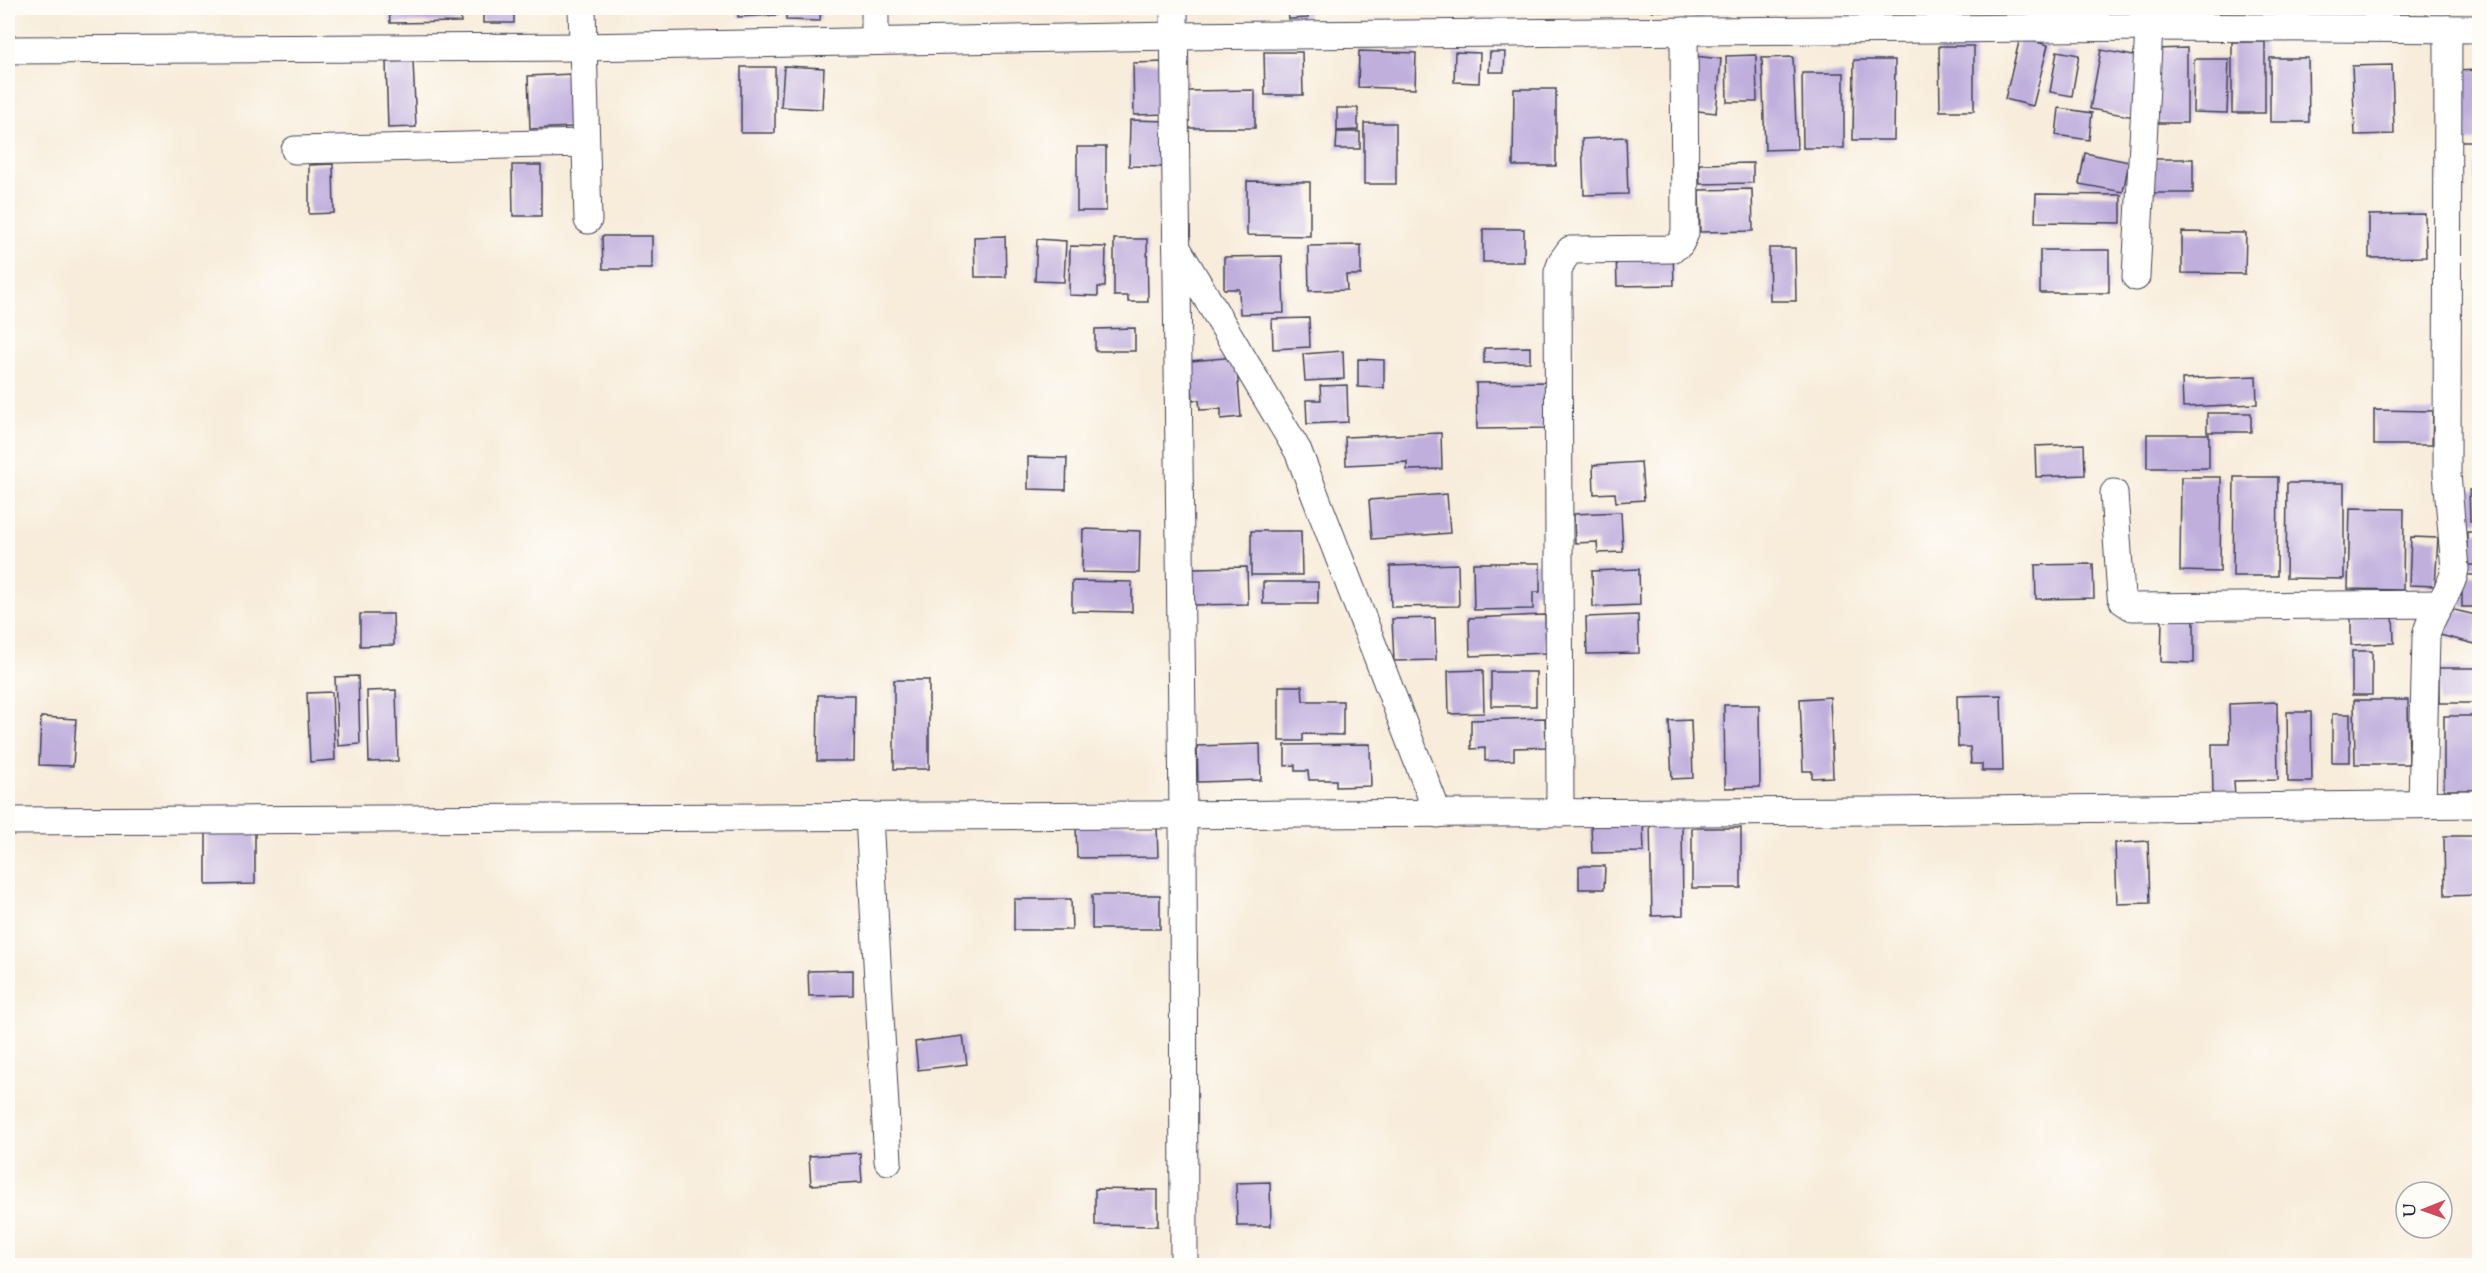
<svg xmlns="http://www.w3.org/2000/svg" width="2487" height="1273" font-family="'Sorts Mill Goudy',serif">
<rect width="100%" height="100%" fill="#fdfcf7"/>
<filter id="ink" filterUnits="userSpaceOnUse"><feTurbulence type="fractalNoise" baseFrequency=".0167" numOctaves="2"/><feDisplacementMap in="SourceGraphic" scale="12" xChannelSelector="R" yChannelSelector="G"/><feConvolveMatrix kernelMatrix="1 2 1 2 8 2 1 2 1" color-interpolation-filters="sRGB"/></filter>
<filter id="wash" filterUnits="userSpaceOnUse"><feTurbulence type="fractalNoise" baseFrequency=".008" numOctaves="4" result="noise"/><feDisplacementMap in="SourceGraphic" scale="24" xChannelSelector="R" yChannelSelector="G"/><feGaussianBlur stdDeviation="1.35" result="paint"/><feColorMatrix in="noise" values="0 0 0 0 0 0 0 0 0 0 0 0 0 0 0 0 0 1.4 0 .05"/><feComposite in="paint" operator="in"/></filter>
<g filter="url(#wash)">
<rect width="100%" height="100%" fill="#f8ecda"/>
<g id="blocks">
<g fill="#c0afdd">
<path d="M389 8H460L461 22 390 23Z"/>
<rect x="483" y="8" width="31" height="15"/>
<path d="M738 8H777L778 15 738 17Z"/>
<path d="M786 8H821L820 21 786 20Z"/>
<path d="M930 8H975V12L930 13Z"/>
<path d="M1288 8H1308V18L1289 19Z"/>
<rect x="1650" y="8" width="35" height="3"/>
<rect x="2253" y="8" width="36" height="2"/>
<path d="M2020 38 2048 45 2033 106 2005 99Z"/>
<rect x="2232" y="42" width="33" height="71"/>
<path d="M1939 46H1974V111H1940Z"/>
<path d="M2187 48V123H2154V49Z"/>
<path d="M2101 50 2145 58 2134 117 2090 109Z"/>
<path d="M1359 51 1416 53 1415 89 1358 87Z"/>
<path d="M2057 51 2079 55 2072 96 2050 92Z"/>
<path d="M1264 52H1302L1303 95H1265Z"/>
<path d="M1455 52 1480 53 1479 83 1454 82Z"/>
<path d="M1490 52H1505L1504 72H1489Z"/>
<path d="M1756 55 1757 102H1727L1726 56Z"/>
<path d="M1694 56 1721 59 1716 113 1689 110Z"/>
<path d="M1793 57 1797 149 1765 150 1762 58Z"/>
<path d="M2270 58H2308L2309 122H2270Z"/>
<path d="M2194 59H2229L2227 113 2193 112Z"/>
<path d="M1854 60H1895L1894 140H1853Z"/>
<path d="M413 61 416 127 388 128 386 62Z"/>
<path d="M1165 62 1166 114 1134 115 1133 63Z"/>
<path d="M2392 65 2394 134 2355 135 2352 66Z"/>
<path d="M784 66 824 68 822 109 781 107Z"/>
<rect x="741" y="67" width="34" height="66"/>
<path d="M2480 70V141H2455V71Z"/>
<path d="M1802 73H1844V148H1803Z"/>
<path d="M572 74 574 127 530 129 528 76Z"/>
<path d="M1514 89H1556V166H1513Z"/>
<path d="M1255 90V128H1189L1188 91Z"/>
<path d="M1337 108H1358V130L1337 131Z"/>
<path d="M2059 108 2092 113 2089 140 2056 135Z"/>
<path d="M1130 120 1168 121 1167 167 1129 166Z"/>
<rect x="1364" y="123" width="32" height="61"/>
<path d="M1337 132H1360V149H1336Z"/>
<path d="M1626 137 1628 194 1584 195 1582 139Z"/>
<rect x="1077" y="147" width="29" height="64"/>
<path d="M2085 153 2129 162 2123 192 2079 184Z"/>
<rect x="2154" y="159" width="39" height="34"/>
<path d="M1753 163V183L1700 184 1699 164Z"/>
<path d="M333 164 334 213 309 214V165Z"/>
<rect x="2475" y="164" width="5" height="34"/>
<path d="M512 165H541V216H513Z"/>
<path d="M1247 181 1310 182V236L1247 235Z"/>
<path d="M1752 189 1753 231 1700 232 1699 190Z"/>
<path d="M2036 194 2121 195V223L2035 222Z"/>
<path d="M2425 214 2426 257 2369 258V215Z"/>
<rect x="1483" y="229" width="41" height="33"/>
<path d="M2182 232 2246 233 2245 274 2182 273Z"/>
<path d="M602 236H652V269H603Z"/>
<path d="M1005 236 1006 277H975L974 237Z"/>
<path d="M1037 239 1066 241 1064 282 1035 281Z"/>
<path d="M1114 239H1147L1148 302H1128V296H1114Z"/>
<path d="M1361 245V275H1346L1347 290 1309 291 1308 246Z"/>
<path d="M1070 246 1106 247 1105 287H1098V296L1069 295Z"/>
<path d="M1769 248H1795L1796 301H1770Z"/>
<rect x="2040" y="250" width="69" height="43"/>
<path d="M1673 251 1674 285 1617 286 1616 252Z"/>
<path d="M1282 256 1284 313 1240 314 1239 289H1224V257Z"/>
<path d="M1309 318 1310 347 1273 349 1272 319Z"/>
<path d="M1135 328V351H1095V329Z"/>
<path d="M1530 347V362L1484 363V348Z"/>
<path d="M1343 351 1344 379 1305 381 1303 354Z"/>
<path d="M1236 357 1241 417 1221 419V409L1200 410 1199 400H1193L1190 361Z"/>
<path d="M1358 359 1384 360V388L1358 387Z"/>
<path d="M2256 376 2257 404 2183 407 2182 379Z"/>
<path d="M1546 382 1547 428 1477 429 1476 383Z"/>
<path d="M1347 385 1348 422 1307 424 1306 400H1321L1320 386Z"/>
<path d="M2374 410 2433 411 2432 445H2374Z"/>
<rect x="2207" y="413" width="44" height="19"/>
<path d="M1441 433 1442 469 1407 470V462L1346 465 1345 437Z"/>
<rect x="2147" y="434" width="62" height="34"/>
<path d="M2084 444 2085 475 2036 477 2035 446Z"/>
<path d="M1028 457 1067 458 1066 490 1028 489Z"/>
<path d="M1641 462 1644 500 1616 502 1615 493 1594 494 1593 465Z"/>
<path d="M2181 477H2221L2220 572 2180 571Z"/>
<path d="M2234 477H2278L2277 576H2233Z"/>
<path d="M2287 483H2344V579L2286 578Z"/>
<path d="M2469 490H2480V521H2470Z"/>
<path d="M1447 494 1450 533 1372 539 1369 500Z"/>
<path d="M2350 508 2404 509 2403 590 2348 589Z"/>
<path d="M1621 512 1623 552 1598 553 1597 542 1575 543 1574 514Z"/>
<path d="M1083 529 1140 531 1139 573 1082 572Z"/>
<path d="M1251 531H1301L1302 575H1251Z"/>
<rect x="2467" y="532" width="13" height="33"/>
<path d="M2411 537 2438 538 2435 586 2409 585Z"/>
<path d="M1473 563H1540V592H1533V609L1474 610Z"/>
<path d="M1458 564 1459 606 1391 607 1390 566Z"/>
<path d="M2093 564 2094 598 2036 599 2035 565Z"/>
<path d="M1247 567 1248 604 1193 605 1192 568Z"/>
<path d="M1639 569 1640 605 1593 607 1592 571Z"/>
<rect x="2462" y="575" width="18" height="32"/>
<path d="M1072 581 1132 582V612L1072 611Z"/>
<rect x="1263" y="582" width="55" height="22"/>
<path d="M2446 608 2480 616 2475 644 2440 635Z"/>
<path d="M2393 612 2394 643 2351 645V614Z"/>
<path d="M360 614H393L394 645 360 646Z"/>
<path d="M1545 615 1546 653 1470 656 1469 618Z"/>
<path d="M1638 615 1639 653 1587 654 1586 617Z"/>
<path d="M1435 618 1436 660 1394 661 1392 619Z"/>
<path d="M2162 620H2194V663L2161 662Z"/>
<rect x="2352" y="651" width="20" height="44"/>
<rect x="2439" y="668" width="41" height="35"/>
<path d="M1483 670 1484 713 1449 714 1448 671Z"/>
<rect x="1491" y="672" width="45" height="34"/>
<path d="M358 676 360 744 338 746 335 677Z"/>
<rect x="894" y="680" width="35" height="89"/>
<path d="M1279 686H1302L1303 701H1343V735L1303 734V741H1279Z"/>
<path d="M396 690 398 761 369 762 367 691Z"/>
<path d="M332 692 335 760 310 762 307 693Z"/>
<path d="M818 695H855L854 761H817Z"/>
<path d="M2001 695 2003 771H1982V764H1971L1970 747H1958L1957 696Z"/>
<path d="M1830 697 1833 777 1812 778V771H1803L1800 699Z"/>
<path d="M2354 700H2408L2409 764H2355Z"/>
<path d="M2277 702 2278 780 2234 781 2235 796H2213L2212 744H2230L2229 704Z"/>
<path d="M1724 705H1759L1760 787 1725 788Z"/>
<rect x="8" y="709" width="2" height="61"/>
<path d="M2287 712H2311L2312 782H2288Z"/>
<rect x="2332" y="714" width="18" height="48"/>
<rect x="2444" y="716" width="36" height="74"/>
<path d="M41 717 76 719 73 766 39 765Z"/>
<path d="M1545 718 1546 747 1514 748V760L1485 761V748L1471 749V720Z"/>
<path d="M1691 720 1693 778 1672 779 1669 721Z"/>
<path d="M1260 744 1261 780 1198 782 1197 746Z"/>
<path d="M1370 744 1371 786 1336 787V780H1309L1308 771H1295V765L1285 766V745Z"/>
<path d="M1650 823H1682L1683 915 1652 916Z"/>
<path d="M1643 824 1644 852 1592 853 1591 825Z"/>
<path d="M1157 825 1158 857 1077 858 1076 826Z"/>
<rect x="1692" y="828" width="49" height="60"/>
<path d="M255 832V884L206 885V833Z"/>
<path d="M2444 836H2480V895L2445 896Z"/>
<path d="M2148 841 2150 903 2117 904 2115 843Z"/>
<path d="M1579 866H1605L1604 889H1579Z"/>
<rect x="1092" y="895" width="68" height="34"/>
<path d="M1014 899H1071L1072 930H1014Z"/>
<path d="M853 970V995L809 996 808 971Z"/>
<path d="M963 1036 967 1064 918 1070 915 1042Z"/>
<path d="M860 1153 862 1182 811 1185 809 1156Z"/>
<path d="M1270 1182 1271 1226H1237L1236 1183Z"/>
<path d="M1095 1189 1158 1190V1226L1095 1225Z"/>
</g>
</g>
</g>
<g filter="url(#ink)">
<use href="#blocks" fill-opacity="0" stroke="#424053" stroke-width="1.5"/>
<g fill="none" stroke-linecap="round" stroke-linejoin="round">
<g stroke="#424053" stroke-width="29">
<g id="minor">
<path d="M582 8 588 220"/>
<path d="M875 8V41"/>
<path d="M1174 8 1183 815 1184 1266"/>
<path d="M8 50 582 47 1175 36 2149 27 2480 29"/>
<path d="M295 150 585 143"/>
<path d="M1177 248 1298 451 1438 814"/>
<path d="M2136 277 2149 27"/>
<path d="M2114 493 2121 596 2123 601 2132 607 2440 604"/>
<path d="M2422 803 2426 637C2430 612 2451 594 2455 569L2447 474 2448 29"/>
<path d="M1560 813 1558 272 1562 261 1570 250 1672 249 1680 244 1685 233 1684 31"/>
<path d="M869 817 888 1161"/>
<path d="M8 821 1884 811 2480 804"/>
</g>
</g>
<use href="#minor" stroke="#fff" stroke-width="27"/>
</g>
</g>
<rect width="2487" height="1273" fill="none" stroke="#fdfcf7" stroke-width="30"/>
<g transform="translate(2424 1210) rotate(269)"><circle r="28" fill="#fdfcf7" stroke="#a5a5ac" stroke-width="1.5"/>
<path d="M0-4.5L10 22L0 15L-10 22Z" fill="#d1495b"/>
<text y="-9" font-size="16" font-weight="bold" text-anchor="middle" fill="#22223b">U</text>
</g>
</svg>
